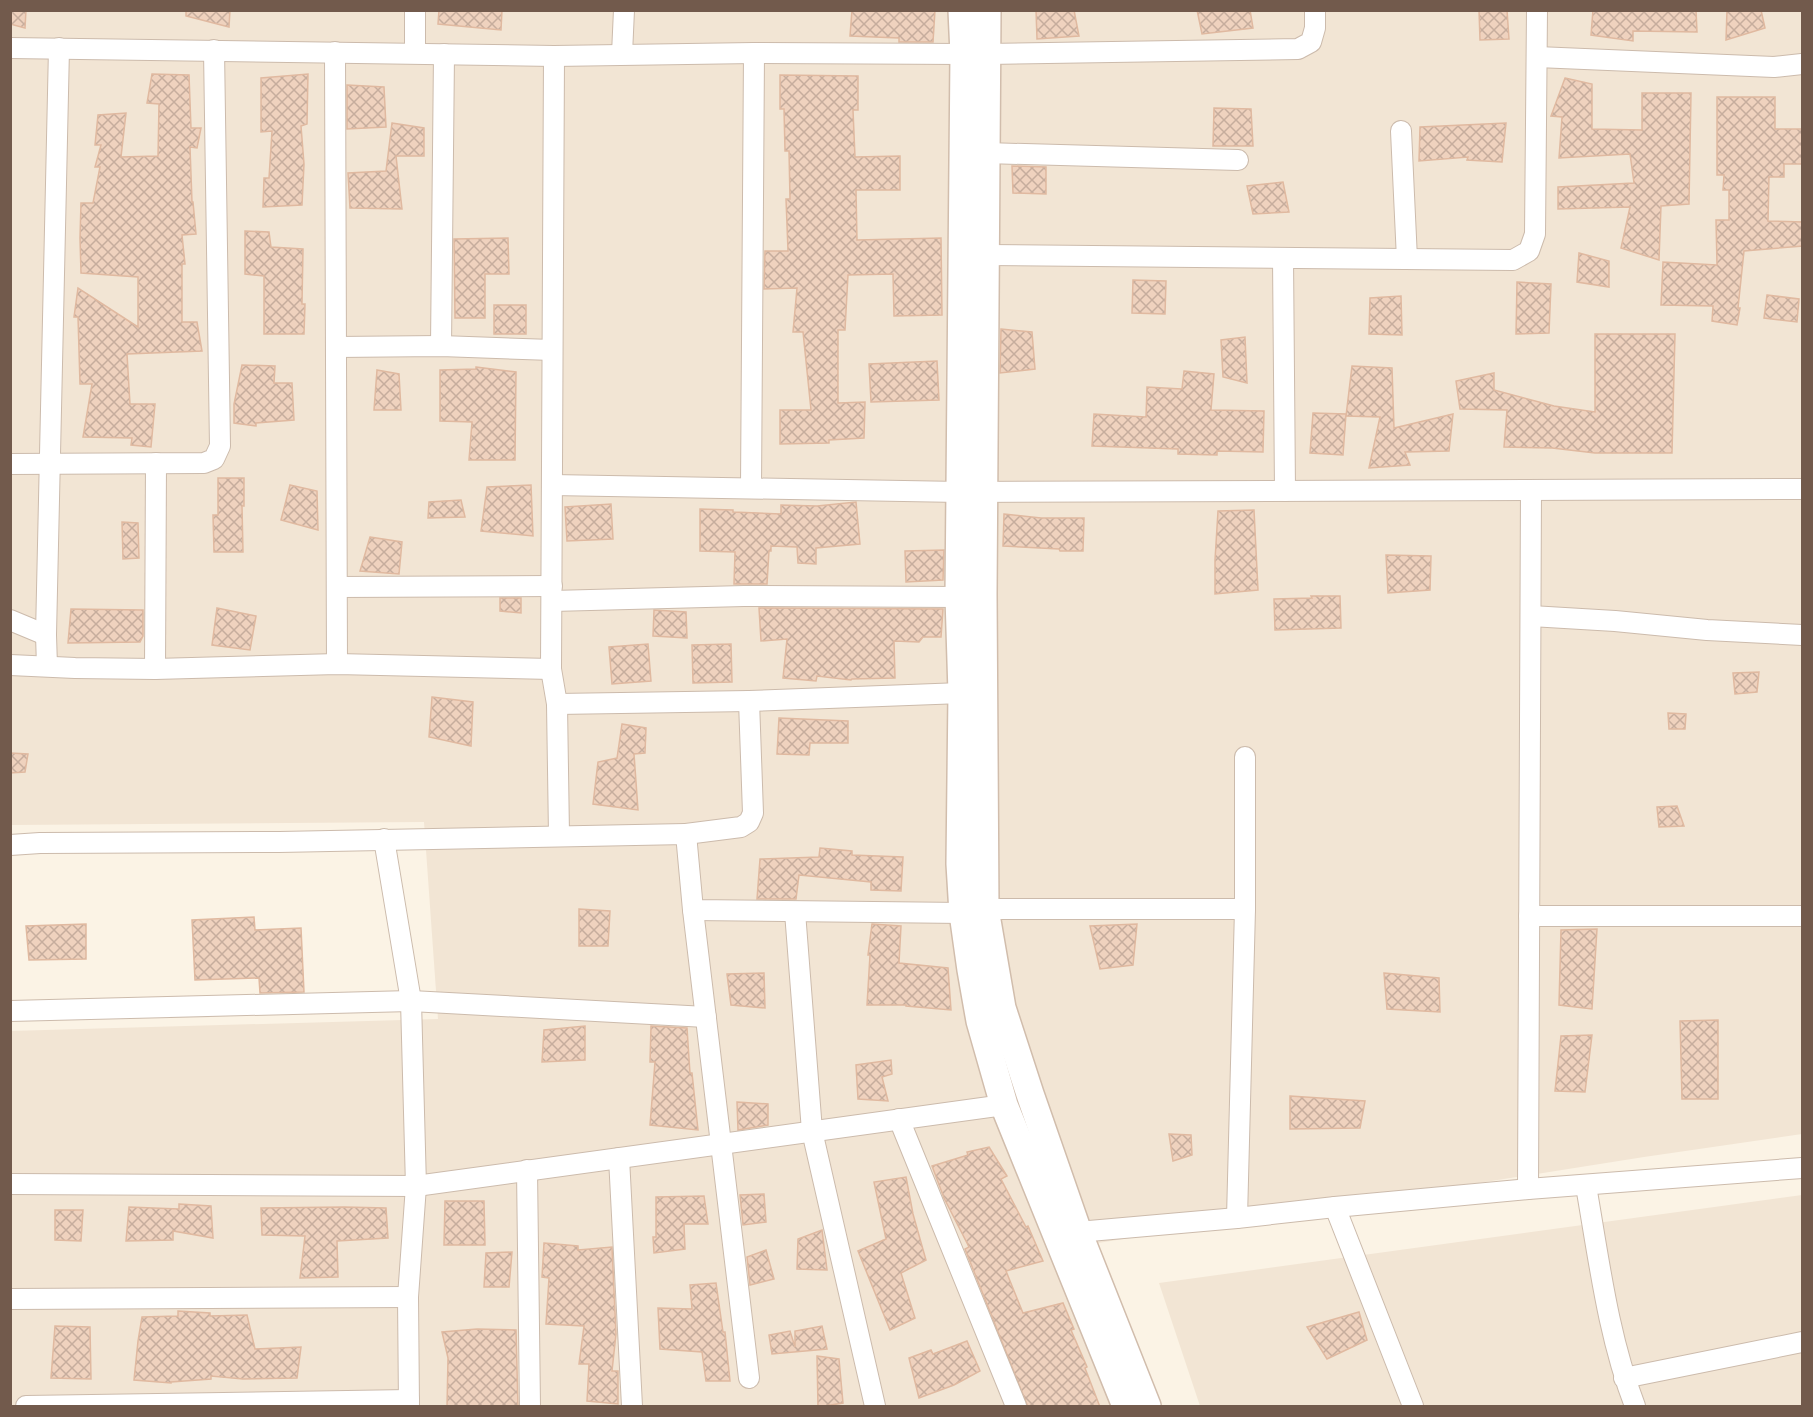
<svg xmlns="http://www.w3.org/2000/svg" width="1813" height="1417" font-family="Figtree,sans-serif">
<defs>
<pattern id="building-cross-hatch" width="8" height="8" patternUnits="userSpaceOnUse" patternTransform="scale(1.5)"><rect width="8" height="8" fill="#efd2be"/><path d="M0 0l8 8M0 8l8-8" fill="none" stroke="#c6ad9d"/></pattern>
</defs>
<rect width="100%" height="100%" fill="#fbf3e5"/>
<g fill="#f2e5d4">
<path d="M11 11H1802V1134L1644 1157 1079 1246 1141 1406H11L10 1031 438 1019 424 822 11 825Z"/>
<path d="M1802 1195V1406H1200L1159 1283Z"/>
</g>
<g fill="url(#building-cross-hatch)" stroke="#e0b9a0" stroke-width="1.5">
<path d="M10 10H26L25 28 10 24Z"/>
<path d="M186 10H230L229 27 186 16Z"/>
<path d="M439 10H502L501 30 438 24Z"/>
<path d="M852 10H935L933 42H899V38L850 36Z"/>
<path d="M1036 10H1074L1079 36 1037 39Z"/>
<path d="M1197 10H1250L1253 28 1202 34Z"/>
<path d="M1479 10H1507L1509 39 1480 40Z"/>
<path d="M1593 10H1696L1697 32 1633 31V41L1591 35Z"/>
<path d="M1727 10H1761L1765 28 1726 40Z"/>
<path d="M152 74 189 75 191 128H201L197 148 190 147 192 202H193L196 234 182 235 185 264H182V322H197L202 351 127 354 130 404H155L151 447 131 445 132 438 83 437 92 384H80L78 317H74L78 288 138 327V277L81 273 80 238 81 203H93L100 167H95L101 145H95L98 115 126 113 121 157 158 156 159 104 147 103Z"/>
<path d="M308 74 307 124 301 126 304 164 302 205 263 207 264 178H269L272 131 261 132V78Z"/>
<path d="M780 75 858 76V110H853L855 157 900 156V190H856L857 240 941 238 942 315 894 316 893 274 848 275 845 330H838V403L865 402 864 438 829 440V443L780 444V410H811L803 332H793L797 288 764 289 765 251H788L786 199H790L789 151H785L784 109H780Z"/>
<path d="M1565 78 1592 84V129L1642 130V93H1691L1689 204 1661 206 1659 260 1621 248 1630 207 1558 209V187L1634 183 1630 154 1559 158 1562 117 1551 116Z"/>
<path d="M347 85 384 87 386 127 347 129Z"/>
<path d="M1717 97H1775V129H1803V164H1784V177H1769L1768 221 1803 222V246L1744 251 1738 308H1740L1737 325 1712 321 1713 306 1661 305 1663 262 1717 265 1716 220H1729V190H1723L1724 175H1717Z"/>
<path d="M1214 108 1251 109 1253 146H1213Z"/>
<path d="M392 123 424 128V156H396L402 209 350 208 348 173 386 171Z"/>
<path d="M1506 123 1502 162 1467 160 1468 157 1419 161 1420 127Z"/>
<path d="M1012 166 1046 167V194L1013 193Z"/>
<path d="M1283 182 1289 212 1253 214 1247 186Z"/>
<path d="M245 231 269 232 271 247 303 249 302 304H305L304 334H264V276L245 274Z"/>
<path d="M508 238 509 274H485V318H455L454 239Z"/>
<path d="M1579 253 1609 261V287L1577 282Z"/>
<path d="M1133 280 1166 281 1165 314 1132 313Z"/>
<path d="M1517 282 1551 284 1549 333 1516 334Z"/>
<path d="M1767 295 1799 299 1797 322 1764 318Z"/>
<path d="M1401 296 1402 335 1369 334 1370 298Z"/>
<rect x="494" y="305" width="32" height="29"/>
<path d="M1001 329 1032 332 1035 369 1000 373Z"/>
<path d="M1595 334H1675L1672 453H1595L1552 448 1504 447 1507 410 1460 409 1456 381 1494 373V390L1554 406 1595 412Z"/>
<path d="M1245 337 1247 383 1223 377 1221 340Z"/>
<path d="M937 361 939 400 871 402 869 364Z"/>
<path d="M242 365 275 366 274 383H292L294 420 256 423V426L234 423V404Z"/>
<path d="M1352 366 1392 368 1394 428 1453 414 1449 451 1405 452 1410 465 1369 468 1380 417 1346 416Z"/>
<path d="M476 367 516 372 515 460H469L472 422 440 421V370L476 369Z"/>
<path d="M377 370 399 374 401 410H374Z"/>
<path d="M1184 371 1214 374 1211 410 1264 411 1263 452 1217 451V455L1178 454V449L1092 446 1094 414 1146 417 1147 387 1182 389Z"/>
<path d="M1313 413 1346 414 1343 455 1310 453Z"/>
<path d="M218 478H244V506H242L243 552H214L213 515H218Z"/>
<path d="M290 485 317 491 318 530 281 520Z"/>
<path d="M531 485 533 536 481 531 487 487Z"/>
<path d="M461 500 465 517 428 518 429 502Z"/>
<path d="M856 502 860 544 816 548V564L798 563 797 547 771 546V551H769L767 584H734L735 552 700 551V509L733 510V512L781 514V505L817 506Z"/>
<path d="M611 504 613 539 567 541 565 507Z"/>
<path d="M1254 510 1258 590 1215 594V560L1218 511Z"/>
<path d="M1004 514 1041 518H1084L1083 551H1060L1059 549 1003 546Z"/>
<path d="M122 522 138 523 139 558 123 559Z"/>
<path d="M370 537 402 542 399 574 360 571Z"/>
<path d="M944 550 943 580 906 582 905 551Z"/>
<path d="M1386 555 1431 556 1430 590 1388 593Z"/>
<path d="M1311 596H1340L1341 628 1275 630 1274 599 1312 598Z"/>
<path d="M500 598H521V613L500 611Z"/>
<path d="M217 608 256 616 250 650 212 645Z"/>
<path d="M759 608 943 609 941 637H923L919 642 894 641 895 678 852 679 851 680 817 676 816 681 783 678 787 639 761 641Z"/>
<path d="M71 609 143 610V636L140 642 68 643Z"/>
<path d="M654 610 686 612 687 638 653 636Z"/>
<path d="M648 644 651 681 612 684 609 647Z"/>
<path d="M731 644 732 682 693 683 692 645Z"/>
<path d="M1759 672 1757 692 1735 694 1733 673Z"/>
<path d="M432 697 473 702 471 746 429 737Z"/>
<path d="M1668 713 1686 714 1685 729H1669Z"/>
<path d="M779 718 848 721V743H810L809 755 777 754Z"/>
<path d="M622 724 646 728 645 753 634 754 638 810 593 804 598 762 617 758Z"/>
<path d="M10 753 28 754 25 772 10 773Z"/>
<path d="M1677 806 1684 826 1659 827 1657 807Z"/>
<path d="M820 848 852 851V855L903 857 901 891 871 890V882L799 875 796 899H757L760 859 819 857Z"/>
<path d="M579 909 610 911 608 946H579Z"/>
<path d="M254 917 255 930 301 928 304 992 260 993 259 978 195 980 192 920Z"/>
<path d="M86 924V959L29 960 26 926Z"/>
<path d="M872 924 901 926 899 963 948 968 951 1010 906 1006V1005H867L870 955H868Z"/>
<path d="M1137 924 1133 965 1100 969 1090 926Z"/>
<path d="M1597 929 1592 1009 1559 1005 1561 930Z"/>
<path d="M764 973 765 1008 731 1005 727 974Z"/>
<path d="M1384 973 1439 978 1440 1012 1387 1009Z"/>
<path d="M1718 1020V1099H1682L1680 1021Z"/>
<path d="M585 1026V1060L542 1062 544 1030Z"/>
<path d="M651 1026 687 1028 690 1073H692L698 1130 650 1125 655 1062H650Z"/>
<path d="M1592 1035 1585 1092 1555 1091 1561 1036Z"/>
<path d="M891 1060 892 1074 882 1077 888 1101 858 1099 856 1065Z"/>
<path d="M1290 1096 1365 1101 1360 1128 1290 1129Z"/>
<path d="M737 1102 768 1104V1125L738 1130Z"/>
<path d="M1169 1134 1191 1135 1192 1155 1173 1161Z"/>
<path d="M989 1147 1007 1176 1001 1179 1026 1227 1028 1226 1043 1261 1006 1271 1023 1313 1063 1303 1074 1329 1071 1330 1087 1367 1085 1368 1100 1407H1028L965 1249 969 1247 944 1198 932 1166 968 1155 967 1152Z"/>
<path d="M906 1177 913 1214 926 1260 901 1273 915 1318 890 1330 858 1251 886 1239 874 1182Z"/>
<path d="M764 1194 766 1222 743 1225 740 1195Z"/>
<path d="M704 1196 708 1224H684L685 1249 654 1253 653 1237H656V1197Z"/>
<path d="M445 1201H484L485 1245H444Z"/>
<path d="M179 1204 211 1206 213 1238 173 1231V1240L126 1241 129 1207 179 1209Z"/>
<path d="M344 1207 386 1208 388 1238 337 1241 338 1277 300 1278 305 1236 262 1235 261 1208Z"/>
<path d="M55 1210H83L81 1241 55 1240Z"/>
<path d="M822 1230 827 1270 797 1269 798 1239Z"/>
<path d="M544 1243 578 1246V1250L612 1247 616 1334 612 1371H618V1404L587 1401 589 1364H579L584 1326 546 1324 549 1278 542 1277Z"/>
<path d="M766 1250 774 1279 750 1285 747 1257Z"/>
<path d="M512 1252 509 1287H484L486 1253Z"/>
<path d="M716 1283 723 1332H725L730 1381H706L702 1352 660 1349 658 1308 692 1309 690 1285Z"/>
<path d="M178 1311 210 1313V1316L247 1315 255 1349 301 1347 297 1378 243 1379 211 1376V1379L171 1382V1383L134 1380 138 1341 142 1317 178 1316Z"/>
<path d="M1359 1312 1367 1340 1327 1359 1307 1327Z"/>
<path d="M55 1326 90 1327 91 1379 51 1378Z"/>
<path d="M822 1326 827 1349 772 1354 769 1335 790 1331 795 1347V1331Z"/>
<path d="M477 1329 516 1330 518 1407H447L448 1358 442 1332Z"/>
<path d="M967 1341 980 1371 954 1385 919 1398 909 1358 931 1350 933 1354Z"/>
<path d="M817 1356 839 1359 843 1403 818 1407Z"/>
</g>
<g fill="none" stroke-linecap="round" stroke-linejoin="round">
<g stroke="#ccbbac" stroke-width="22">
<g id="street">
<path d="M10 48 554 56 754 53 964 54"/>
<path d="M335 52 337 664"/>
<path d="M415 53V10"/>
<path d="M622 54 624 10"/>
<path d="M987 54 1298 49 1311 42 1315 28V10"/>
<path d="M554 56 551 669 557 704 559 835"/>
<path d="M1537 57 1774 67 1802 64"/>
<path d="M1401 131 1407 259"/>
<path d="M986 153 1238 160"/>
<path d="M985 255 1513 260 1529 251 1535 234 1537 10"/>
<path d="M1283 258 1285 491"/>
<path d="M441 346 444 54"/>
<path d="M336 347 441 346 552 350"/>
<path d="M10 464 204 463 214 459 220 446 214 50"/>
<path d="M552 485 960 492 1802 489"/>
<path d="M751 488 754 53"/>
<path d="M337 587 552 586"/>
<path d="M552 601 744 596 959 597"/>
<path d="M1531 616 1615 621 1707 630 1802 635"/>
<path d="M10 620 46 635"/>
<path d="M10 665 75 668 155 669 337 664 551 669"/>
<path d="M47 666 46 635 59 48"/>
<path d="M155 669 156 463"/>
<path d="M557 704 749 701 962 693"/>
<path d="M686 834 741 827 749 822 753 813 749 701"/>
<path d="M384 839 411 1001 416 1186 408 1297 409 1406"/>
<path d="M10 845 40 843 279 842 686 834 693 910 963 913"/>
<path d="M985 909H1245"/>
<path d="M693 910 749 1378"/>
<path d="M795 912 812 1131 875 1406"/>
<path d="M1529 916H1802"/>
<path d="M10 1011 411 1001 706 1017"/>
<path d="M899 1119 1016 1406"/>
<path d="M619 1158 632 1406"/>
<path d="M527 1170 530 1406"/>
<path d="M10 1184 416 1186 1004 1105"/>
<path d="M1586 1186C1599 1260 1608 1336 1635 1406"/>
<path d="M1528 1189 1531 490"/>
<path d="M1335 1207 1413 1406"/>
<path d="M1237 1218 1245 909V757"/>
<path d="M1078 1232 1237 1218 1335 1207 1528 1189 1802 1168"/>
<path d="M10 1299 408 1297"/>
<path d="M1624 1378 1802 1342"/>
<path d="M26 1406 409 1400"/>
</g>
</g>
<g stroke="#d1bdac" stroke-width="30">
<g id="secondary">
<path d="M962 10 964 54 959 597 962 693 960 864 963 913 971 970 980 1021 1004 1105 1126 1406"/>
<path d="M987 10 983 594 985 909 1002 1008 1030 1094 1078 1232 1147 1406"/>
</g>
</g>
<use href="#street" stroke="#fff" stroke-width="20"/>
<use href="#secondary" stroke="#fff" stroke-width="27"/>
</g>
<rect width="1813" height="1417" fill="none" stroke="#725a4c" stroke-width="24"/>
</svg>
